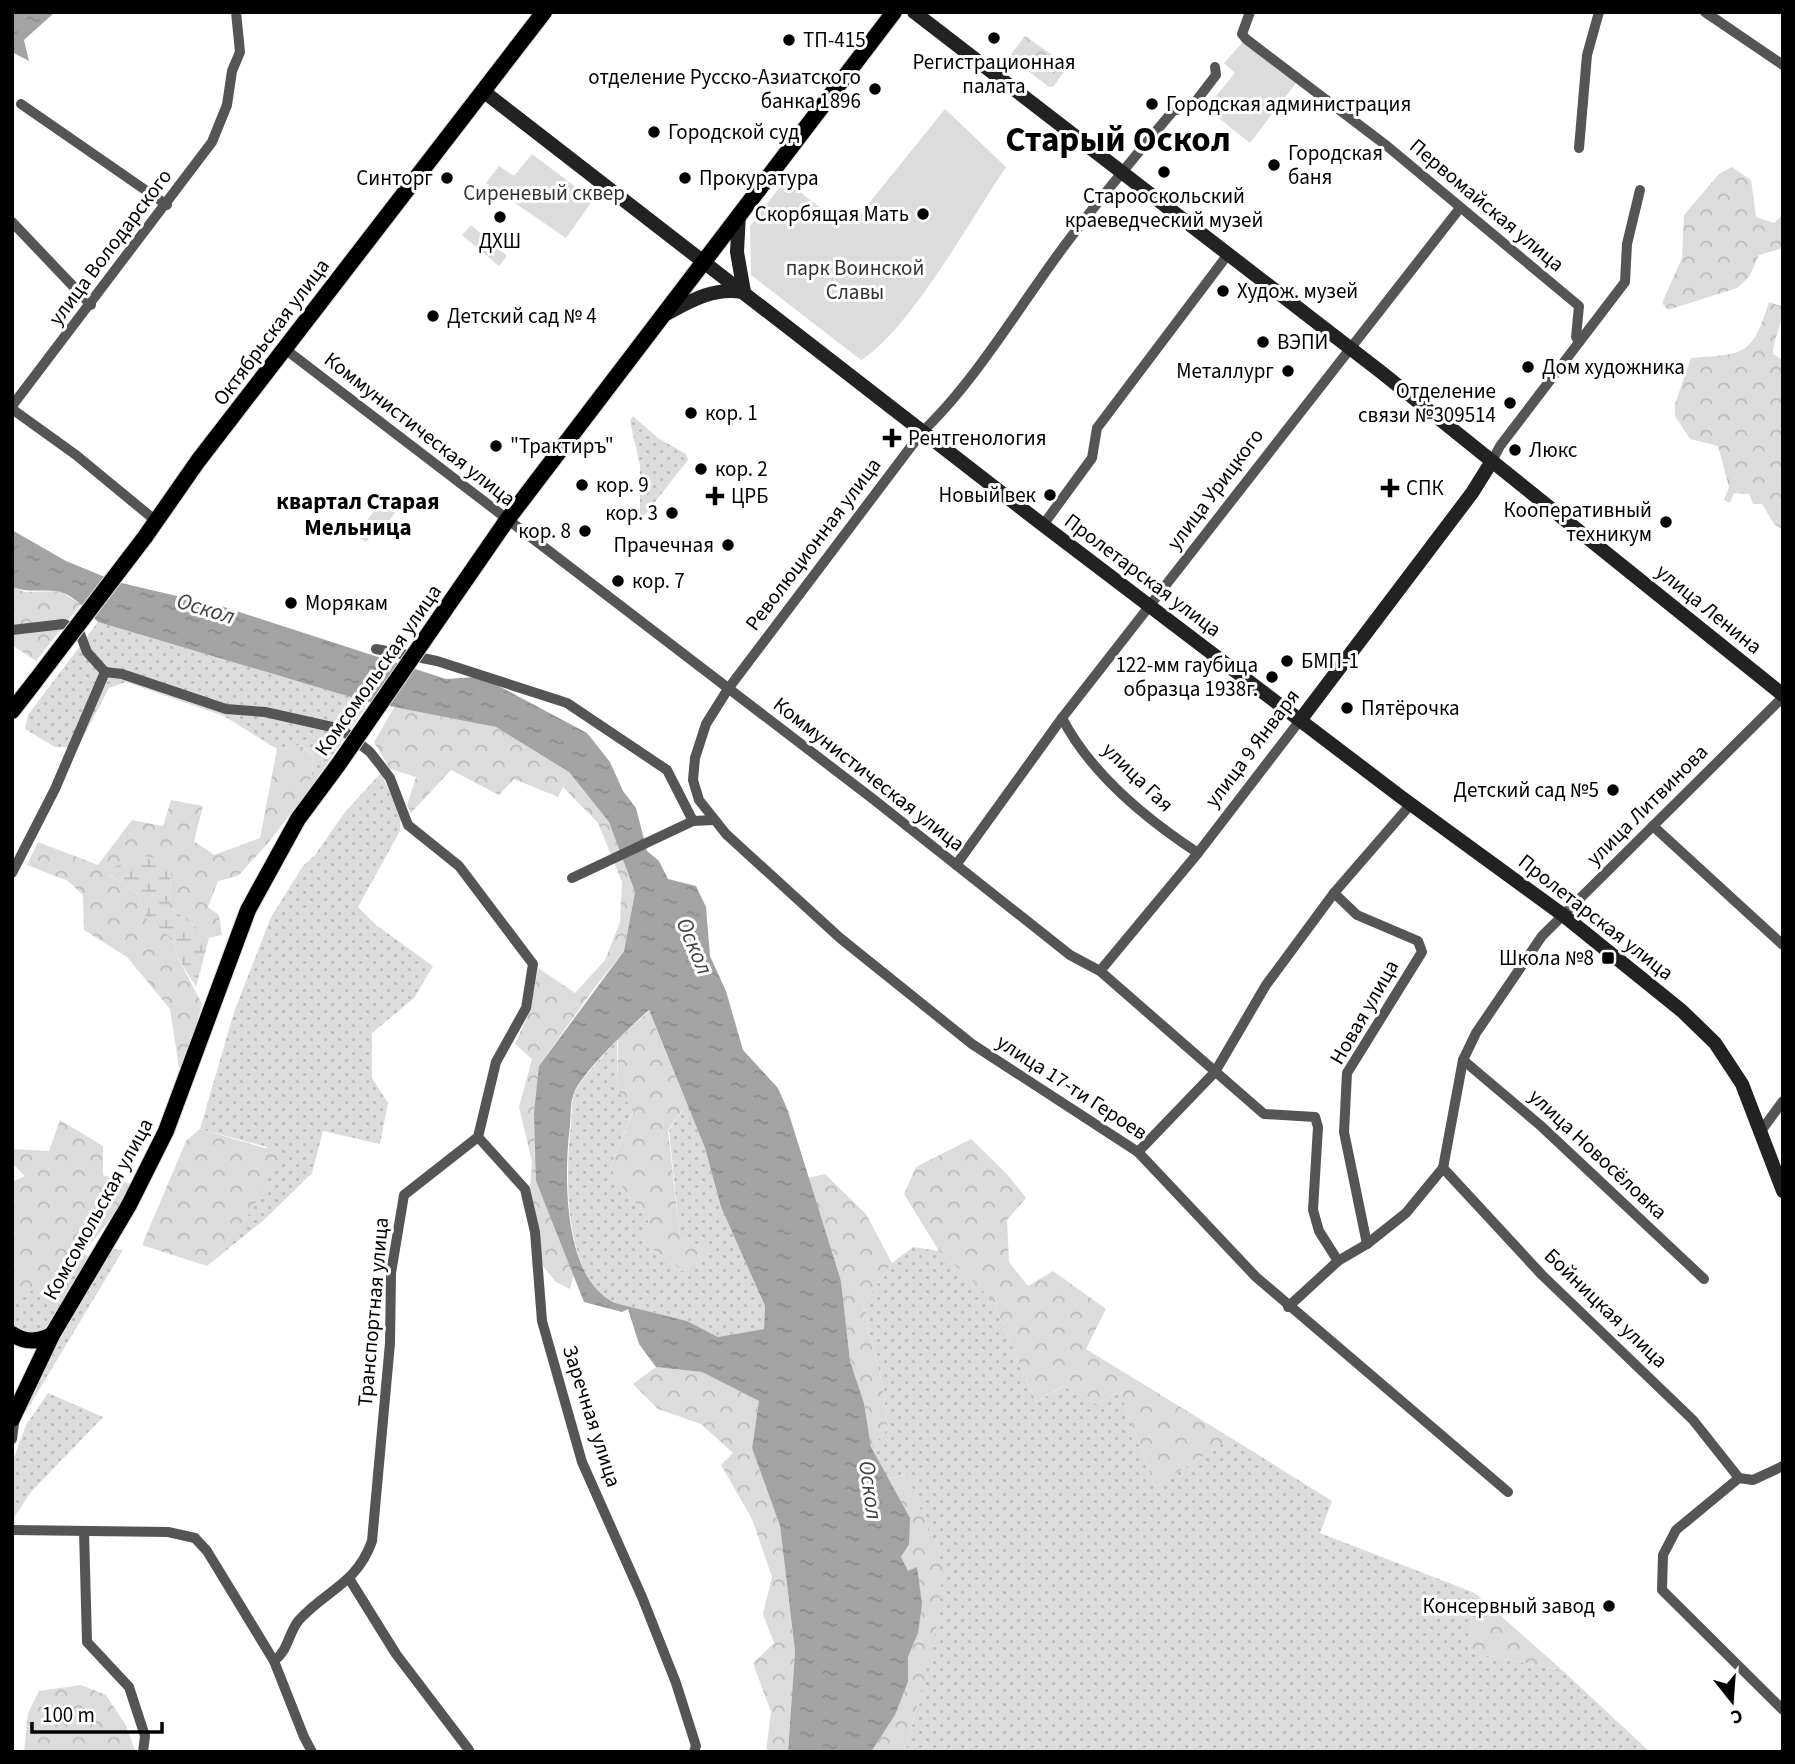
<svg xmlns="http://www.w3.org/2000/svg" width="1795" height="1764" font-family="'Source Sans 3',sans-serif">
<defs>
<pattern id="grass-dots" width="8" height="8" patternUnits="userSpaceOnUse" patternTransform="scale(1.75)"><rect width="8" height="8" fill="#dcdcdc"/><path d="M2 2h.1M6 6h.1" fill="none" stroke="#bbb" stroke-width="1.8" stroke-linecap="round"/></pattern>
<pattern id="forest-crowns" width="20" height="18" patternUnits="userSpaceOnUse" patternTransform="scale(1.75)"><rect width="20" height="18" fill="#dcdcdc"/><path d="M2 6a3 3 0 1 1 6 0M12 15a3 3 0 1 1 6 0" fill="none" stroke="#bbb"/></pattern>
<pattern id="wetland-marsh" width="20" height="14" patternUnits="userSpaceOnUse" patternTransform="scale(1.75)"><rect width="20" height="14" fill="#dcdcdc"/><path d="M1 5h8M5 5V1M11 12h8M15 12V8" fill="none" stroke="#bbb"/></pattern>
<pattern id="water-ripples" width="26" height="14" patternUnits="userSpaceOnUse" patternTransform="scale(1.75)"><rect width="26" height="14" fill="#a3a3a3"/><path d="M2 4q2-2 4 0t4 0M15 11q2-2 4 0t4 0" fill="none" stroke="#8b8b8b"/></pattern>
</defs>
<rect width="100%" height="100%" fill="#fff"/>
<g fill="url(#grass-dots)">
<path d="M633 416 658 438 686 454 688 460 640 521V466L630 421Z"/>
<path d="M98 622 364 701 365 708 309 790 314 757 302 745 277 749 224 716 126 682 109 688 78 747H55L25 729 28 715Z"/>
<path d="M381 773 401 817 400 831 358 907 376 925 433 966 414 998 372 1033V1078L388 1103 380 1144 323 1131 312 1173 265 1219 207 1266 249 1214 267 1147 200 1129 234 1012 271 917 303 866 315 855 345 812Z"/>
<path d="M617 1040V1090L634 1109 610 1167 626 1193 649 1217 644 1243 683 1271 712 1252 680 1237 669 1130 687 1104 705 1148 721 1207 765 1306 764 1329 718 1337 687 1321 615 1303C563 1278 565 1175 571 1126 572 1116 571 1103 574 1094 580 1079 606 1053 617 1040Z"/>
<path d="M913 1247 939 1251 992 1299 1036 1402 1064 1386 1096 1404 1120 1391 1155 1487 1231 1438 1332 1501 1320 1533 1475 1593 1468 1652 1562 1670 1650 1752H905L918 1702 906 1474 888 1479 871 1447 888 1429 883 1388 863 1305 892 1263Z"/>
<path d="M108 1249 123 1250 24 1415C36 1356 78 1300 108 1249Z"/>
<path d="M83 1253 92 1259 51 1330 39 1337 13 1329 12 1297 74 1264Z"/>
<path d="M48 1393 103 1417 30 1493 12 1521V1463L26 1425Z"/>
</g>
<g fill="url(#forest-crowns)">
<path d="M1025 36 1065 64V70L1054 86 1049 87 1012 58 1011 54Z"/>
<path d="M1732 167 1751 180 1756 217 1774 223 1783 214V248L1759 255 1749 277 1737 288 1668 310 1662 303 1682 258 1684 215 1719 174Z"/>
<path d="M1769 302 1781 306C1785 323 1773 336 1773 354L1783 360V530L1774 524 1762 504H1753L1749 494 1734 493 1730 503 1724 500 1729 487 1718 446 1690 439 1675 416V404L1691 358C1745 354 1752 356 1769 302Z"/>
<path d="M12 587 25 592 60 591 81 604 36 661 12 645Z"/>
<path d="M395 706 496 727 569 772 609 822 635 892 624 951 592 991 539 1066 536 1181 574 1272 570 1289 556 1282 543 1266 530 1188 532 1162 519 1107 532 1059 515 1044 530 1011 538 968 575 993 605 960 620 922 622 882 598 823 563 787 558 797 514 779 499 795 451 770 411 813 407 805 416 777 390 769 374 742Z"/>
<path d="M301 745 314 757 309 790 268 843 238 876 218 881 208 907 219 915 222 935 209 938 169 906 171 873 108 874 138 894 146 918 172 938 177 956 202 1004 186 1062 179 1068 170 1009 127 957 84 930 83 895 68 881 27 865 38 842 98 865 132 820 163 826 171 800 203 806 194 841 214 855 260 838 277 749Z"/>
<path d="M649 1011 687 1104 668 1130 680 1237 713 1252 683 1271 644 1243 649 1217 626 1193 610 1167 634 1110 617 1090 618 1039Z"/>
<path d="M60 1120 103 1146V1175L134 1185C102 1232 70 1280 13 1298L12 1182 25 1176 12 1163V1149L49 1151Z"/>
<path d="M200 1129 282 1153 249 1214 207 1266 142 1245 186 1141Z"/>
<path d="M971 1139 1007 1174 1026 1198 1007 1220 1009 1262 1028 1286 1053 1271 1106 1309 1086 1349 1231 1438 1155 1487 1120 1391 1096 1404 1063 1386 1036 1402 992 1299 939 1251 904 1194 916 1167Z"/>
<path d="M825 1174 866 1214 892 1263 863 1305 883 1388 888 1429 871 1447 864 1403 850 1361 841 1281 808 1178Z"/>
<path d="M656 1367 702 1372 759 1401 752 1448 780 1526 795 1651 788 1752H766L771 1712 753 1663 774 1643 763 1614 772 1577 752 1519 721 1465 733 1453 701 1424 658 1409 633 1384Z"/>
<path d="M907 1474 943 1568 935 1638 905 1752H871L895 1715 908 1682V1657L918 1633 917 1567 908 1572 901 1557C919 1528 903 1506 888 1479Z"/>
<path d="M1475 1593 1562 1670 1468 1652Z"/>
<path d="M81 1685 106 1695 125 1724 136 1752H24L28 1713 39 1691Z"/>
</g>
<path fill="url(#wetland-marsh)" d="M143 856 163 859 171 873 169 906 209 938 196 987 177 956 172 938 146 918 138 894 107 873 116 866Z"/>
<g fill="#dcdcdc">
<path d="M1243 42 1296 83 1250 143 1206 108 1235 73 1224 63Z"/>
<path d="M945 109 1006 167C973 216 908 332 861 360L751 275 750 226 789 175C795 194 824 209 841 220L857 218Z"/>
<path d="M532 154 593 200 566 238 486 183 499 166 514 176Z"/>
<path d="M471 225 507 256 499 266 462 235Z"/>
<path d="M383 499 397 510 381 531 377 528 366 542 356 535Z"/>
</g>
<g fill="url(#water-ripples)" fill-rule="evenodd">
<path d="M12 12H55L24 40 29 61 12 52Z"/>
<path d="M12 530 66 561 117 582 224 607 446 679 476 677 495 684 587 733 610 762 623 791 636 808 647 851 659 861 668 879 696 886 706 907 710 956 726 991 743 1050 778 1088 788 1111 841 1281 850 1361 864 1403 871 1447 910 1518 909 1544 901 1557 908 1571 917 1567 922 1604 918 1633 908 1657V1682L895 1715 871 1752H788L795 1651 780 1526 752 1448 759 1401 702 1372 656 1367 639 1344 628 1309 622 1312 584 1302 536 1181 534 1113 539 1066 624 951 635 892 609 822 569 772 496 727 364 701 98 622C88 611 73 594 57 591 41 589 28 593 12 587ZM649 1010 705 1148 721 1207 765 1306 764 1329 718 1337 687 1321 615 1303C562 1278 564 1174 570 1125 571 1116 570 1102 574 1093 583 1071 630 1027 649 1010Z"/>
</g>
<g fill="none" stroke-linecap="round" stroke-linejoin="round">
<g stroke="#dbdbdb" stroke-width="18">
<g id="primary">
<path d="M145 537 198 461 544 12"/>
<path d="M440 617 507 520 894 12"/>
<path d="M12 711 36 680"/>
<path d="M12 1334C26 1343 38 1342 52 1335"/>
<path d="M12 1419 52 1335 129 1205 166 1131 248 910 298 819 338 765"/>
</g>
</g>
<g stroke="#555" stroke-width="10">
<path d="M1250 12 1242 34 1246 39 1387 146 1579 306 1576 337 1579 342"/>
<path d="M1705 12 1783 65"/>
<path d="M1215 67 1216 75 1193 105 1173 111C1135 156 1097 202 1062 249 1019 307 974 383 922 432L728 689 706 724 695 758 693 780 699 800 726 834 840 938 972 1044 1138 1152 1256 1277 1508 1492"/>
<path d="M21 104 167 205"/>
<path d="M1579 148 1587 55 1599 12"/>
<path d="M12 222 91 305"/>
<path d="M285 349 873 799 1070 955 1100 971 1264 1114 1315 1117 1318 1127 1313 1210 1319 1231 1338 1261"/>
<path d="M12 406 212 142 227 105 232 71 240 52 236 12"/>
<path d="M12 409 76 455 156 521"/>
<path d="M1492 461 1500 446 1625 282 1627 244 1640 190"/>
<path d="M1043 525 1092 458 1097 428 1229 253"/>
<path d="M12 630 64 624 79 631 87 652 105 672"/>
<path d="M376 649 437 661 567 703 667 770 693 821 713 820"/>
<path d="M105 672 122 674 226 709 265 712 341 729 370 752 381 766 390 778 408 825 459 866 533 964 526 1008 496 1062 478 1137 404 1195 391 1273 390 1343 372 1541C357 1584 326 1590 299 1620 288 1633 289 1650 274 1661"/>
<path d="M1062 718C1091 774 1146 819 1198 853"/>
<path d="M1653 826 1783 945"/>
<path d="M956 865 1062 718 1460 208"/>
<path d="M12 873 55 789 105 672"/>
<path d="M572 878 693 821"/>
<path d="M1334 893 1357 915 1418 941 1422 952 1347 1073 1344 1132 1367 1244"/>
<path d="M1100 971 1198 853 1301 719"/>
<path d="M1463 1060 1541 1126 1704 1279"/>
<path d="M1761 1131 1783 1101"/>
<path d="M478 1137 525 1189 535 1232 542 1321 582 1462 642 1597 676 1683 696 1746 694 1752"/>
<path d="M1138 1152 1215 1072 1266 985 1334 893 1411 804"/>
<path d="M1443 1168 1542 1275 1693 1420 1739 1478"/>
<path d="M1288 1307 1338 1261 1367 1244 1406 1213 1443 1168 1463 1060 1476 1033 1542 936 1783 697"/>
<path d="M12 1439 15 1416"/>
<path d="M1783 1466 1753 1480 1739 1478 1676 1530 1663 1555 1662 1590 1783 1710"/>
<path d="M12 1530 168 1532 195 1538 207 1551 274 1661 304 1737 312 1752"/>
<path d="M84 1531 87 1642 129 1687 145 1736 143 1752"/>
<path d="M350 1580 396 1654 469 1750"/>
</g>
<g stroke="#222" stroke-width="14">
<path d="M914 12 1381 372 1783 695"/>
<path d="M483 91 1043 525 1401 797 1563 915 1682 1011 1715 1043 1742 1084 1783 1191"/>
<path d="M739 214 737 252 744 292"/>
<path d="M668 313C692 300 715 287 743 292"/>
<path d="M1301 719 1472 493 1492 461"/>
</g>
<use href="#primary" stroke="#000" stroke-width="16"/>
<g stroke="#dbdbdb" stroke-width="18" stroke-linecap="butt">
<g id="primary-bridge">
<path d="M36 680 145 537"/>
<path d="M338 765 440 617"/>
</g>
</g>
<use href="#primary-bridge" stroke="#000" stroke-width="16"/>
</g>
<g fill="#000" stroke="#fff" stroke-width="2.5">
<circle cx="994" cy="38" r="7"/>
<circle cx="789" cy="40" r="7"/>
<circle cx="875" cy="89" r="7"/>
<circle cx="1152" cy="104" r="7"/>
<circle cx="654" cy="132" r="7"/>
<circle cx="1274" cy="165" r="7"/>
<circle cx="1164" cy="172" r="7"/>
<circle cx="447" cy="178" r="7"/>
<circle cx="685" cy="178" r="7"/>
<circle cx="923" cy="214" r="7"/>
<circle cx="500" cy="217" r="7"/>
<circle cx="1223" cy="291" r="7"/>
<circle cx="433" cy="316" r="7"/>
<circle cx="1263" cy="342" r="7"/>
<circle cx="1528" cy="367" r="7"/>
<circle cx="1288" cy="371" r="7"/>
<circle cx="1510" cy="403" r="7"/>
<circle cx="691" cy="413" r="7"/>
<path d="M888.5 427.5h7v7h7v7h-7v7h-7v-7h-7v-7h7z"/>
<circle cx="496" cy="446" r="7"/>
<circle cx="1515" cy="450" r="7"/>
<circle cx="701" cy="469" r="7"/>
<circle cx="582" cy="485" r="7"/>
<path d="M1386.5 477.5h7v7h7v7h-7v7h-7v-7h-7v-7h7z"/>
<circle cx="1050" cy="495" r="7"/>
<path d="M711.5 485.5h7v7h7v7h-7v7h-7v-7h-7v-7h7z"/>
<circle cx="672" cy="513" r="7"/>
<circle cx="1666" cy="522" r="7"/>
<circle cx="585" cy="531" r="7"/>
<circle cx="728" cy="545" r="7"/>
<circle cx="618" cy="581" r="7"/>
<circle cx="291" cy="603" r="7"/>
<circle cx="1287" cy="661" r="7"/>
<circle cx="1272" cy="677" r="7"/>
<circle cx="1347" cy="708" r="7"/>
<circle cx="1613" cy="790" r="7"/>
<rect x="1601" y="951" width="14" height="14" rx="3.5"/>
<circle cx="1609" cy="1606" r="7"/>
</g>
<g text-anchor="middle" stroke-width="6" stroke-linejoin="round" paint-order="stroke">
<g font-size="21" fill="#000" stroke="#fff" text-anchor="start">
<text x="803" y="47">ТП-415</text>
<text x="994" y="69" text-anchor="middle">Регистрационная<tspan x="994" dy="24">палата</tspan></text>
<text x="861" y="84" text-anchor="end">отделение Русско-Азиатского<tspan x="861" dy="24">банка 1896</tspan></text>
<text x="1166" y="111">Городская администрация</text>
<text x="668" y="139">Городской суд</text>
<text x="1288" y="160">Городская<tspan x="1288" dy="24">баня</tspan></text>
<text x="433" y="185" text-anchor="end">Синторг</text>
<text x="699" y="185">Прокуратура</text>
<text x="1164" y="203" text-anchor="middle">Старооскольский<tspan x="1164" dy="24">краеведческий музей</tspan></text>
<text x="909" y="221" text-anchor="end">Скорбящая Мать</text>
<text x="500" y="248" text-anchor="middle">ДХШ</text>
<text x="1237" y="298">Худож. музей</text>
<text x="447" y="323">Детский сад № 4</text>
<text x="1277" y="349">ВЭПИ</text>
<text x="1542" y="374">Дом художника</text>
<text x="1274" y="378" text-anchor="end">Металлург</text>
<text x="1496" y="398" text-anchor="end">Отделение<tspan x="1496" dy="24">связи №309514</tspan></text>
<text x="705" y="420">кор. 1</text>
<text x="908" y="445">Рентгенология</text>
<text x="510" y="453">"Трактиръ"</text>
<text x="1529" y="457">Люкс</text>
<text x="715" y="476">кор. 2</text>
<text x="596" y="492">кор. 9</text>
<text x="1406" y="495">СПК</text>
<text x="1036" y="502" text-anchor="end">Новый век</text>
<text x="731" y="503">ЦРБ</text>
<text x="1652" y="517" text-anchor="end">Кооперативный<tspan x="1652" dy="24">техникум</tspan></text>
<text x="658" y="520" text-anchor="end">кор. 3</text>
<text x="571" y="538" text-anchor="end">кор. 8</text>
<text x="714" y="552" text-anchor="end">Прачечная</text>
<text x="632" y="588">кор. 7</text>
<text x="305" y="610">Морякам</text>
<text x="1301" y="668">БМП-1</text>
<text x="1258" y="672" text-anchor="end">122-мм гаубица<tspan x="1258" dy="24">образца 1938г.</tspan></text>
<text x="1361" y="715">Пятёрочка</text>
<text x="1599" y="797" text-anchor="end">Детский сад №5</text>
<text x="1594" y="965" text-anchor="end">Школа №8</text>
<text x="1595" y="1613" text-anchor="end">Консервный завод</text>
</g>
<g font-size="21" fill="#333" stroke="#fff">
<text x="544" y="200">Сиреневый сквер</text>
<text x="855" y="275">парк Воинской<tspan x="855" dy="24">Славы</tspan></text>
</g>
<g font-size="21" fill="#000" stroke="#fff">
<text transform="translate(1487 205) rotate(40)" y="7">Первомайская улица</text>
<text transform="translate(110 247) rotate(-53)" y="7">улица Володарского</text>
<text transform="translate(271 332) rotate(-53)" y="7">Октябрьская улица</text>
<text transform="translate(420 429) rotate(38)" y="7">Коммунистическая улица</text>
<text transform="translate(1215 489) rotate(-53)" y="7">улица Урицкого</text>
<text transform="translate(813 544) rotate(-53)" y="7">Революционная улица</text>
<text transform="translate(1143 575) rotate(37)" y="7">Пролетарская улица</text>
<text transform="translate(1709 609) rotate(39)" y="7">улица Ленина</text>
<text transform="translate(378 670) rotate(-55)" y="7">Комсомольская улица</text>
<text transform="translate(1252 748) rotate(-53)" y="7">улица 9 Января</text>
<text transform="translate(869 774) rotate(38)" y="7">Коммунистическая улица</text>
<text transform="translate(1138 777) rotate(44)" y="7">улица Гая</text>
<text transform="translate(1647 805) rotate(-45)" y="7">улица Литвинова</text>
<text transform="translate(1596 917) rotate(38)" y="7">Пролетарская улица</text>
<text transform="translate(1364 1012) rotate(-60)" y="7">Новая улица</text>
<text transform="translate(1072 1087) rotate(33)" y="7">улица 17-ти Героев</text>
<text transform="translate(1598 1154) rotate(43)" y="7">улица Новосёловка</text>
<text transform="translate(98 1209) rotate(-61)" y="7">Комсомольская улица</text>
<text transform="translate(1606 1308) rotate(44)" y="7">Бойницкая улица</text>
<text transform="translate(373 1312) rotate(-85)" y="7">Транспортная улица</text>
<text transform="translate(592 1416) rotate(72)" y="7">Заречная улица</text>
</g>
<g font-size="23" font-weight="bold" fill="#000" stroke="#fff">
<text x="358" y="509">квартал Старая<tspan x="358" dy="26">Мельница</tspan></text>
</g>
<g font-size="23" font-style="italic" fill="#444" stroke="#fff">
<text transform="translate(206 608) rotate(17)" y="8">Оскол</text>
<text transform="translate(695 946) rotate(67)" y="8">Оскол</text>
<text transform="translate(871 1490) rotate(82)" y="8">Оскол</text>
</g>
<g font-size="35" font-weight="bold" fill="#000" stroke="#fff">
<text x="1118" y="151">Старый Оскол</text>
</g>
</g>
<rect width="1795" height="1764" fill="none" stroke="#000000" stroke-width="28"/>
<g transform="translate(1732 1701) rotate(163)" stroke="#ffffff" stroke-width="5" paint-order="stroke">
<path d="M0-5L12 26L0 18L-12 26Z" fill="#000000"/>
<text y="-10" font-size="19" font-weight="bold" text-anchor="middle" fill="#000000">С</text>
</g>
<path d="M32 1722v10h130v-10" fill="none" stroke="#000000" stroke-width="3.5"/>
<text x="42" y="1722" font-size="21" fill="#000000" stroke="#ffffff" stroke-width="5" paint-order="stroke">100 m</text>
</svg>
